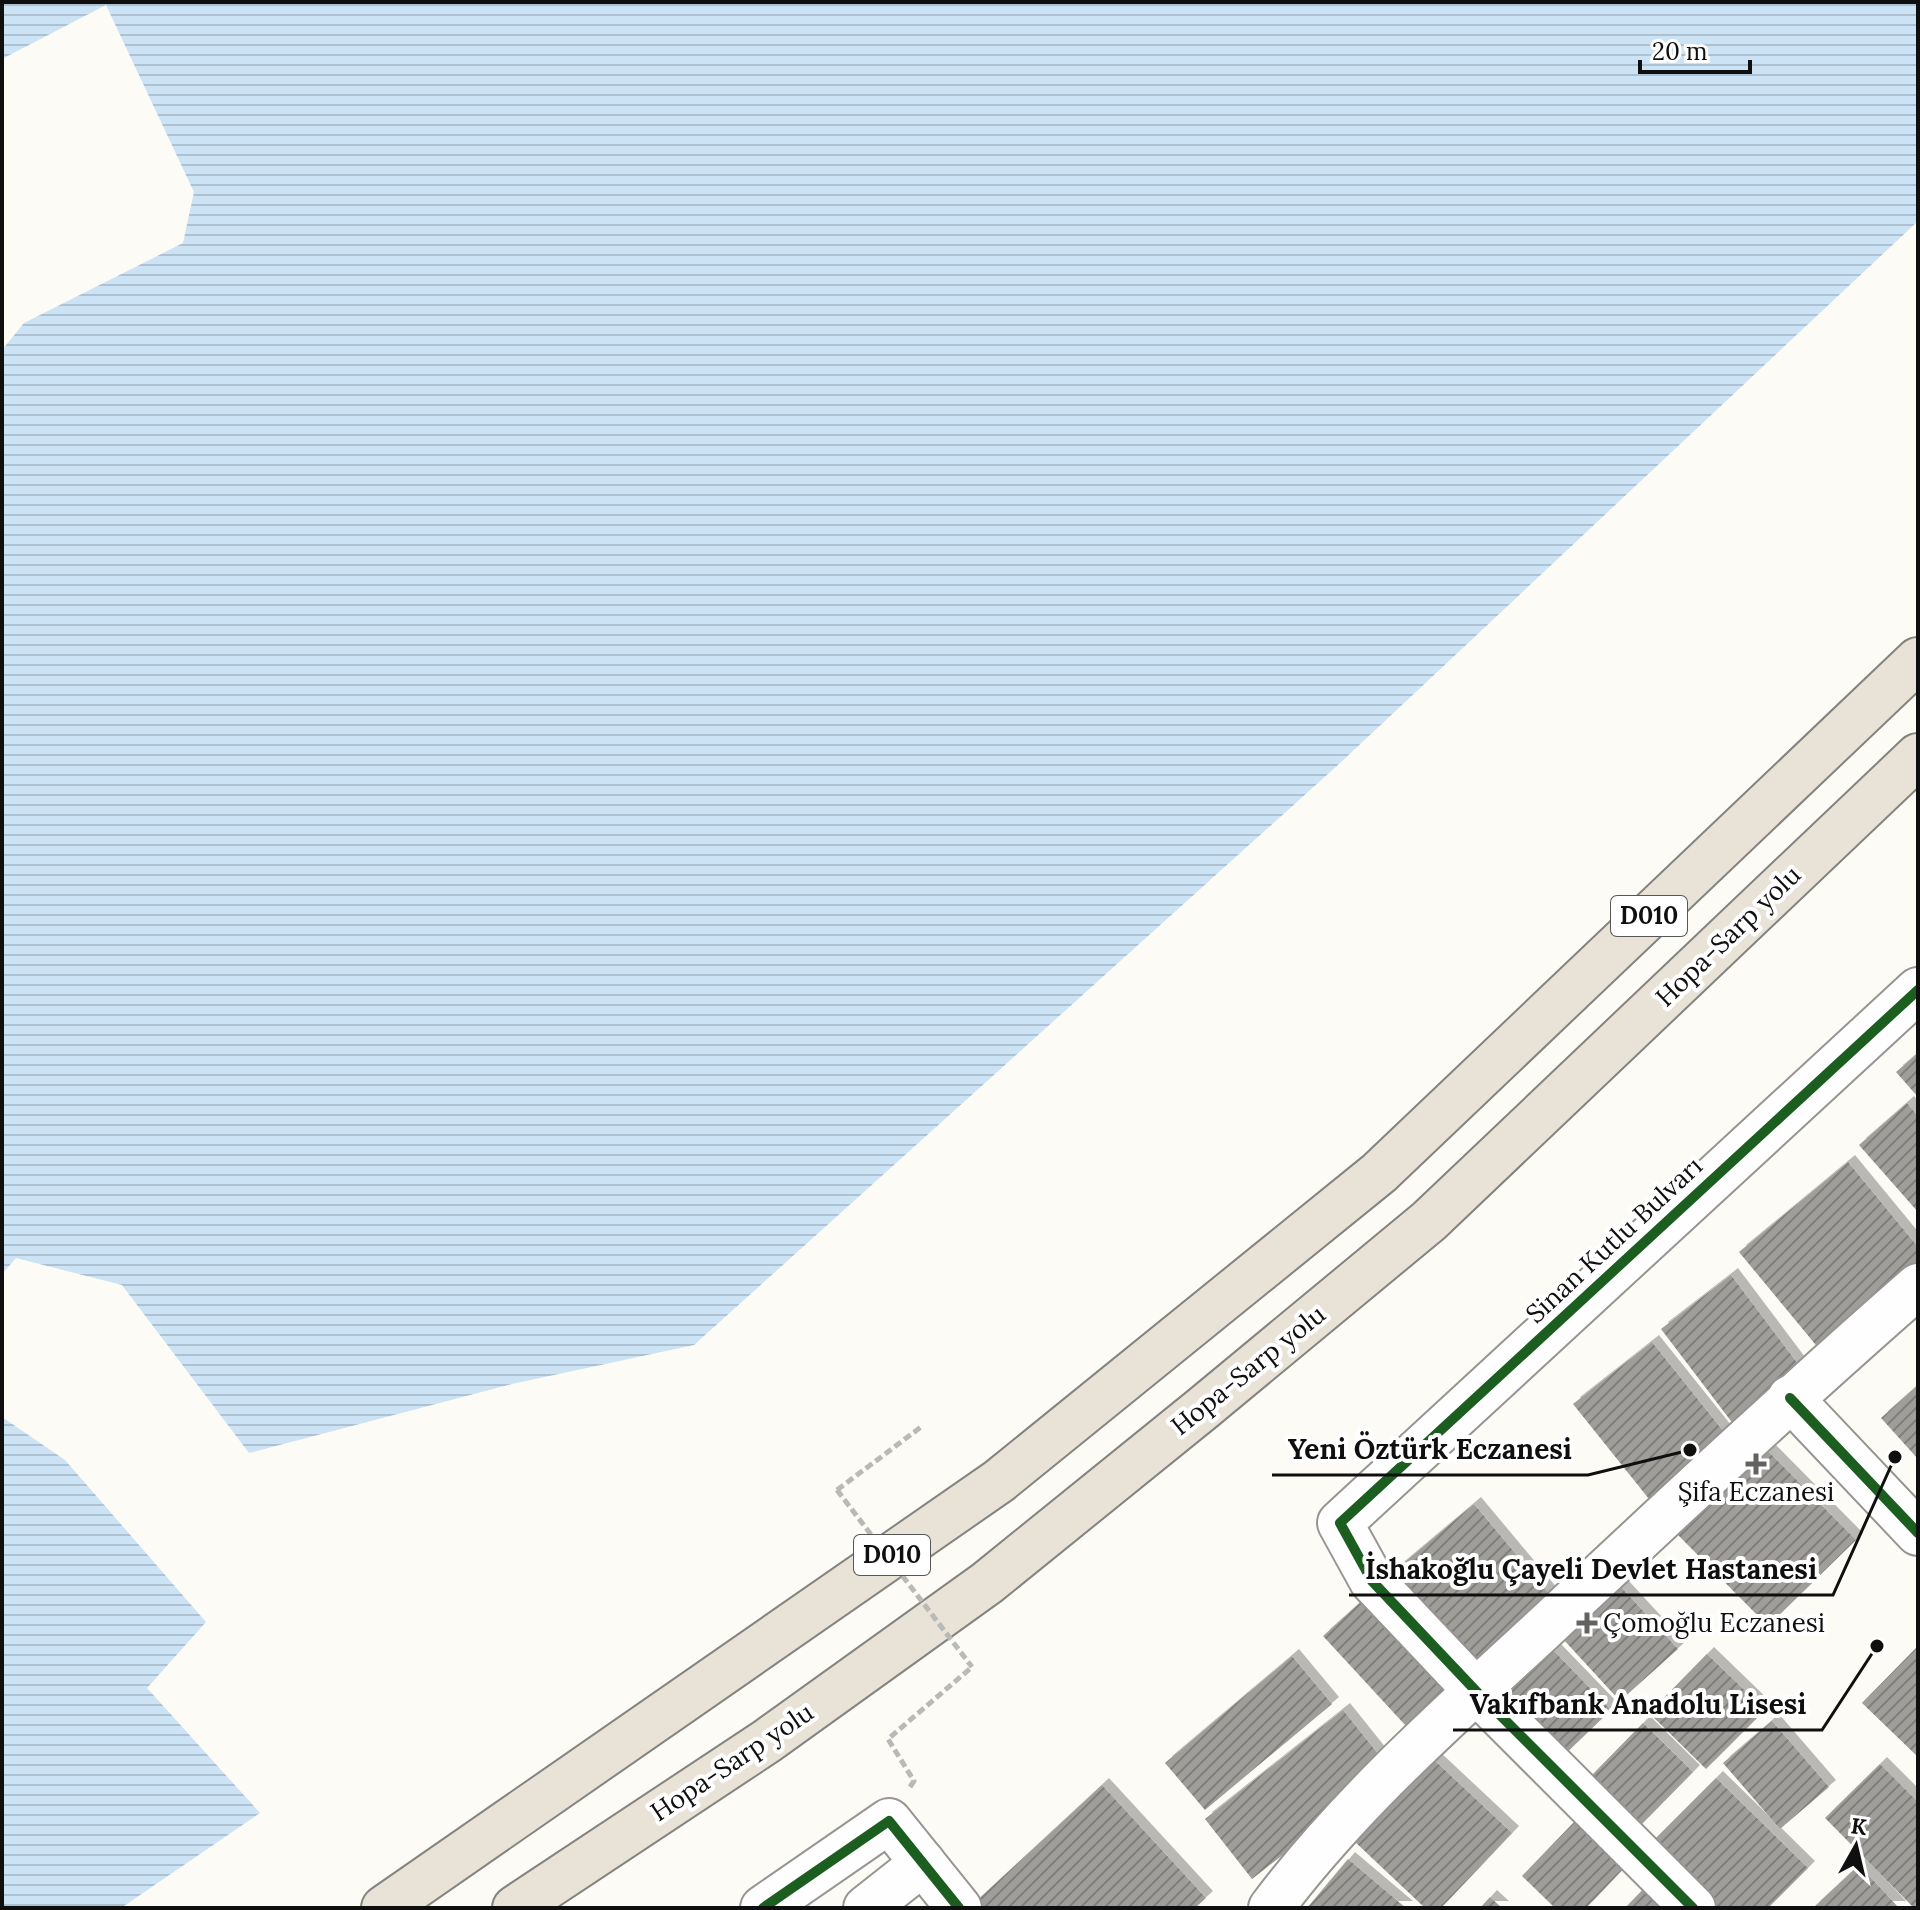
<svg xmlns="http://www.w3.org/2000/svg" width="1920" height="1910" font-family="Lora,serif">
<defs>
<pattern id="water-rules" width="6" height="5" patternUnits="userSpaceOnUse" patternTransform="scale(2)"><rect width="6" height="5" fill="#cce2f5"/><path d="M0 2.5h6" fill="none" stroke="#aec1d1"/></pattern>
<pattern id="building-hatch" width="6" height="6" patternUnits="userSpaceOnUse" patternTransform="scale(2)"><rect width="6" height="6" fill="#a09e9a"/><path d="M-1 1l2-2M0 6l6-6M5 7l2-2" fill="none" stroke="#817f7c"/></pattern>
<filter id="shadow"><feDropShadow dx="7" dy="-7" stdDeviation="0" flood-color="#0004"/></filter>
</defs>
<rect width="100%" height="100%" fill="#fcfbf5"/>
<g fill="url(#water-rules)">
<path d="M2 2H1918V221L1339 764 694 1345 512 1384 249 1453 122 1285 16 1258 2 1274V350L24 323 183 243 194 192 106 5 2 59Z"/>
<path d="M2 1417 65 1460 206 1622 147 1688 260 1813 121 1908H2Z"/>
</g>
<g fill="url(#building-hatch)" filter="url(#shadow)">
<path d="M1918 1053V1097L1896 1072Z"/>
<path d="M1907 1103 1918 1116V1212L1859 1145Z"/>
<path d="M1848 1162 1918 1247V1270L1820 1350 1739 1252Z"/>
<path d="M1731 1275 1807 1376 1737 1429 1661 1329Z"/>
<path d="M1652 1342 1728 1437 1649 1499 1573 1404Z"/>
<path d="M1918 1385V1459L1881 1418Z"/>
<path d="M1765 1448 1856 1540 1768 1626 1677 1534Z"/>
<path d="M1474 1504 1551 1596 1465 1669 1387 1577Z"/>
<path d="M1621 1587 1678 1649 1620 1701 1563 1639Z"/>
<path d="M1372 1592 1454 1681 1406 1726 1323 1636Z"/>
<path d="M1918 1646V1757L1862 1703Z"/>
<path d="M1553 1650 1611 1710 1558 1761 1499 1701Z"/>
<path d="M1707 1654 1765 1710 1706 1769 1649 1713Z"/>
<path d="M1292 1656 1332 1704 1205 1810 1165 1763Z"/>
<path d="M1343 1710 1391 1770 1252 1879 1205 1819Z"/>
<path d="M1772 1721 1829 1787 1780 1829 1723 1763Z"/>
<path d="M1643 1723 1693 1772 1642 1824 1592 1775Z"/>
<path d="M1432 1758 1512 1833 1441 1908H1425L1354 1841Z"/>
<path d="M1880 1764 1918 1802V1908H1914L1825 1818Z"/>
<path d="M1716 1778 1808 1868 1768 1908H1709L1647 1847Z"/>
<path d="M1102 1785 1206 1898 1195 1908H969Z"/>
<path d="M1577 1819 1626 1866 1586 1908H1555L1522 1876Z"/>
<path d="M1348 1859 1406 1908H1307Z"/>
<path d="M1859 1865 1899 1908H1813Z"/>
<path d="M1651 1881 1678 1908H1625Z"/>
<path d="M1490 1897 1502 1908H1480Z"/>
</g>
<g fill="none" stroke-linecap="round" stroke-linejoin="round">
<g stroke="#969593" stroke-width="48">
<g id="minor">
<path d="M1790 1398 1918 1533"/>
<path d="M763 1908 889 1821 959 1908"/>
<path d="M866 1908 923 1863"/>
<path d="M1271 1908C1348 1805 1448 1717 1542 1630 1666 1514 1790 1398 1918 1286"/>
<path d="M1693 1908 1476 1691 1372 1581 1340 1523 1918 990"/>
</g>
</g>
<g stroke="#838380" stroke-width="48">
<g id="highway">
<path d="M384 1908 999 1481 1379 1173 1918 660"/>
<path d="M515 1908 767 1741 987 1583 1202 1409 1429 1221 1918 756"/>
</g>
</g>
<g stroke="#b9b9b8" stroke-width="5" stroke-dasharray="8 4" stroke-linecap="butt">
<path d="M837 1490 921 1427"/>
<path d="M910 1787 914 1781 888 1739 972 1667"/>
</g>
<use href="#minor" stroke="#fffefe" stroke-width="44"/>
<use href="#highway" stroke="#e9e2d7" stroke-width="44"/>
<path stroke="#b9b9b8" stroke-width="5" stroke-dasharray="8 4" stroke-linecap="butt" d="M837 1490 972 1667"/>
<g stroke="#fff" stroke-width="15">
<g id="cycleway">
<path d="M1790 1398 1918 1533"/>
<path d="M763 1908 889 1821 959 1908"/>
<path d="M1693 1908 1476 1691 1372 1581 1340 1523 1918 990"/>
</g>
</g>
<use href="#cycleway" stroke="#1b5e20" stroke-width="10"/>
</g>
<g fill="#626260" stroke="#fff" stroke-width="3">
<path d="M1752 1452h8v8h8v8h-8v8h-8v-8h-8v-8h8z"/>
<path d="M1583 1611h8v8h8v8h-8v8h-8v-8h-8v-8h8z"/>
</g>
<g text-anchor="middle" stroke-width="8" stroke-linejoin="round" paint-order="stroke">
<g fill="#fff" stroke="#575757" stroke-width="2">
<rect x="1611" y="896" width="76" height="40" rx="6"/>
<rect x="854" y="1535" width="76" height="40" rx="6"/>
</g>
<g font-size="24" font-weight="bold" fill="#0f0f0f">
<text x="1649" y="924">D010</text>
<text x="892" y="1563">D010</text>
</g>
<g font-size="26" fill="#0f0f0f" stroke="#fff">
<text transform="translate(1728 936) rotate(-44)" y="9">Hopa-Sarp yolu</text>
<text transform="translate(1614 1240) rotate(-43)" y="9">Sinan Kutlu Bulvarı</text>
<text transform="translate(1248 1370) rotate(-39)" y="9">Hopa-Sarp yolu</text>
<text transform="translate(732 1762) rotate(-34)" y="9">Hopa-Sarp yolu</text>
</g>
<g font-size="26" fill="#0f0f0f" stroke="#fff">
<text x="1756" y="1501">Şifa Eczanesi</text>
<text x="1603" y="1632" text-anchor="start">Çomoğlu Eczanesi</text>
</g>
</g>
<path fill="none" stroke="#0f0f0f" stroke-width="3" d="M1690 1450L1588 1475H1272M1895 1457L1833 1595H1349M1877 1646L1822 1730H1453"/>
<g fill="#0f0f0f" stroke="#fff" stroke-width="3">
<circle cx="1690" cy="1450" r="8"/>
<circle cx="1895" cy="1457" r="8"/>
<circle cx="1877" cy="1646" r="8"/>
</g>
<g font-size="28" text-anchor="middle" font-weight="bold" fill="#0f0f0f" stroke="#fff" stroke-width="8" stroke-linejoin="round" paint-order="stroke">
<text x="1430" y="1459">Yeni Öztürk Eczanesi</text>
<text x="1591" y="1579">İshakoğlu Çayeli Devlet Hastanesi</text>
<text x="1638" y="1714">Vakıfbank Anadolu Lisesi</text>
</g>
<rect width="1920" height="1910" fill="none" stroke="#0f0f0f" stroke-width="8"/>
<g transform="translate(1856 1846) rotate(8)" stroke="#ffffff" stroke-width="6" paint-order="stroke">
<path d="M0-6L14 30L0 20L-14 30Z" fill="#0f0f0f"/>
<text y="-12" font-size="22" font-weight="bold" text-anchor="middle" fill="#0f0f0f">K</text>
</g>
<path d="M1640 60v12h110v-12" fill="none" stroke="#0f0f0f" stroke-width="4"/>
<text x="1652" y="60" font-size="24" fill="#0f0f0f" stroke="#ffffff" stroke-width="6" paint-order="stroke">20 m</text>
</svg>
